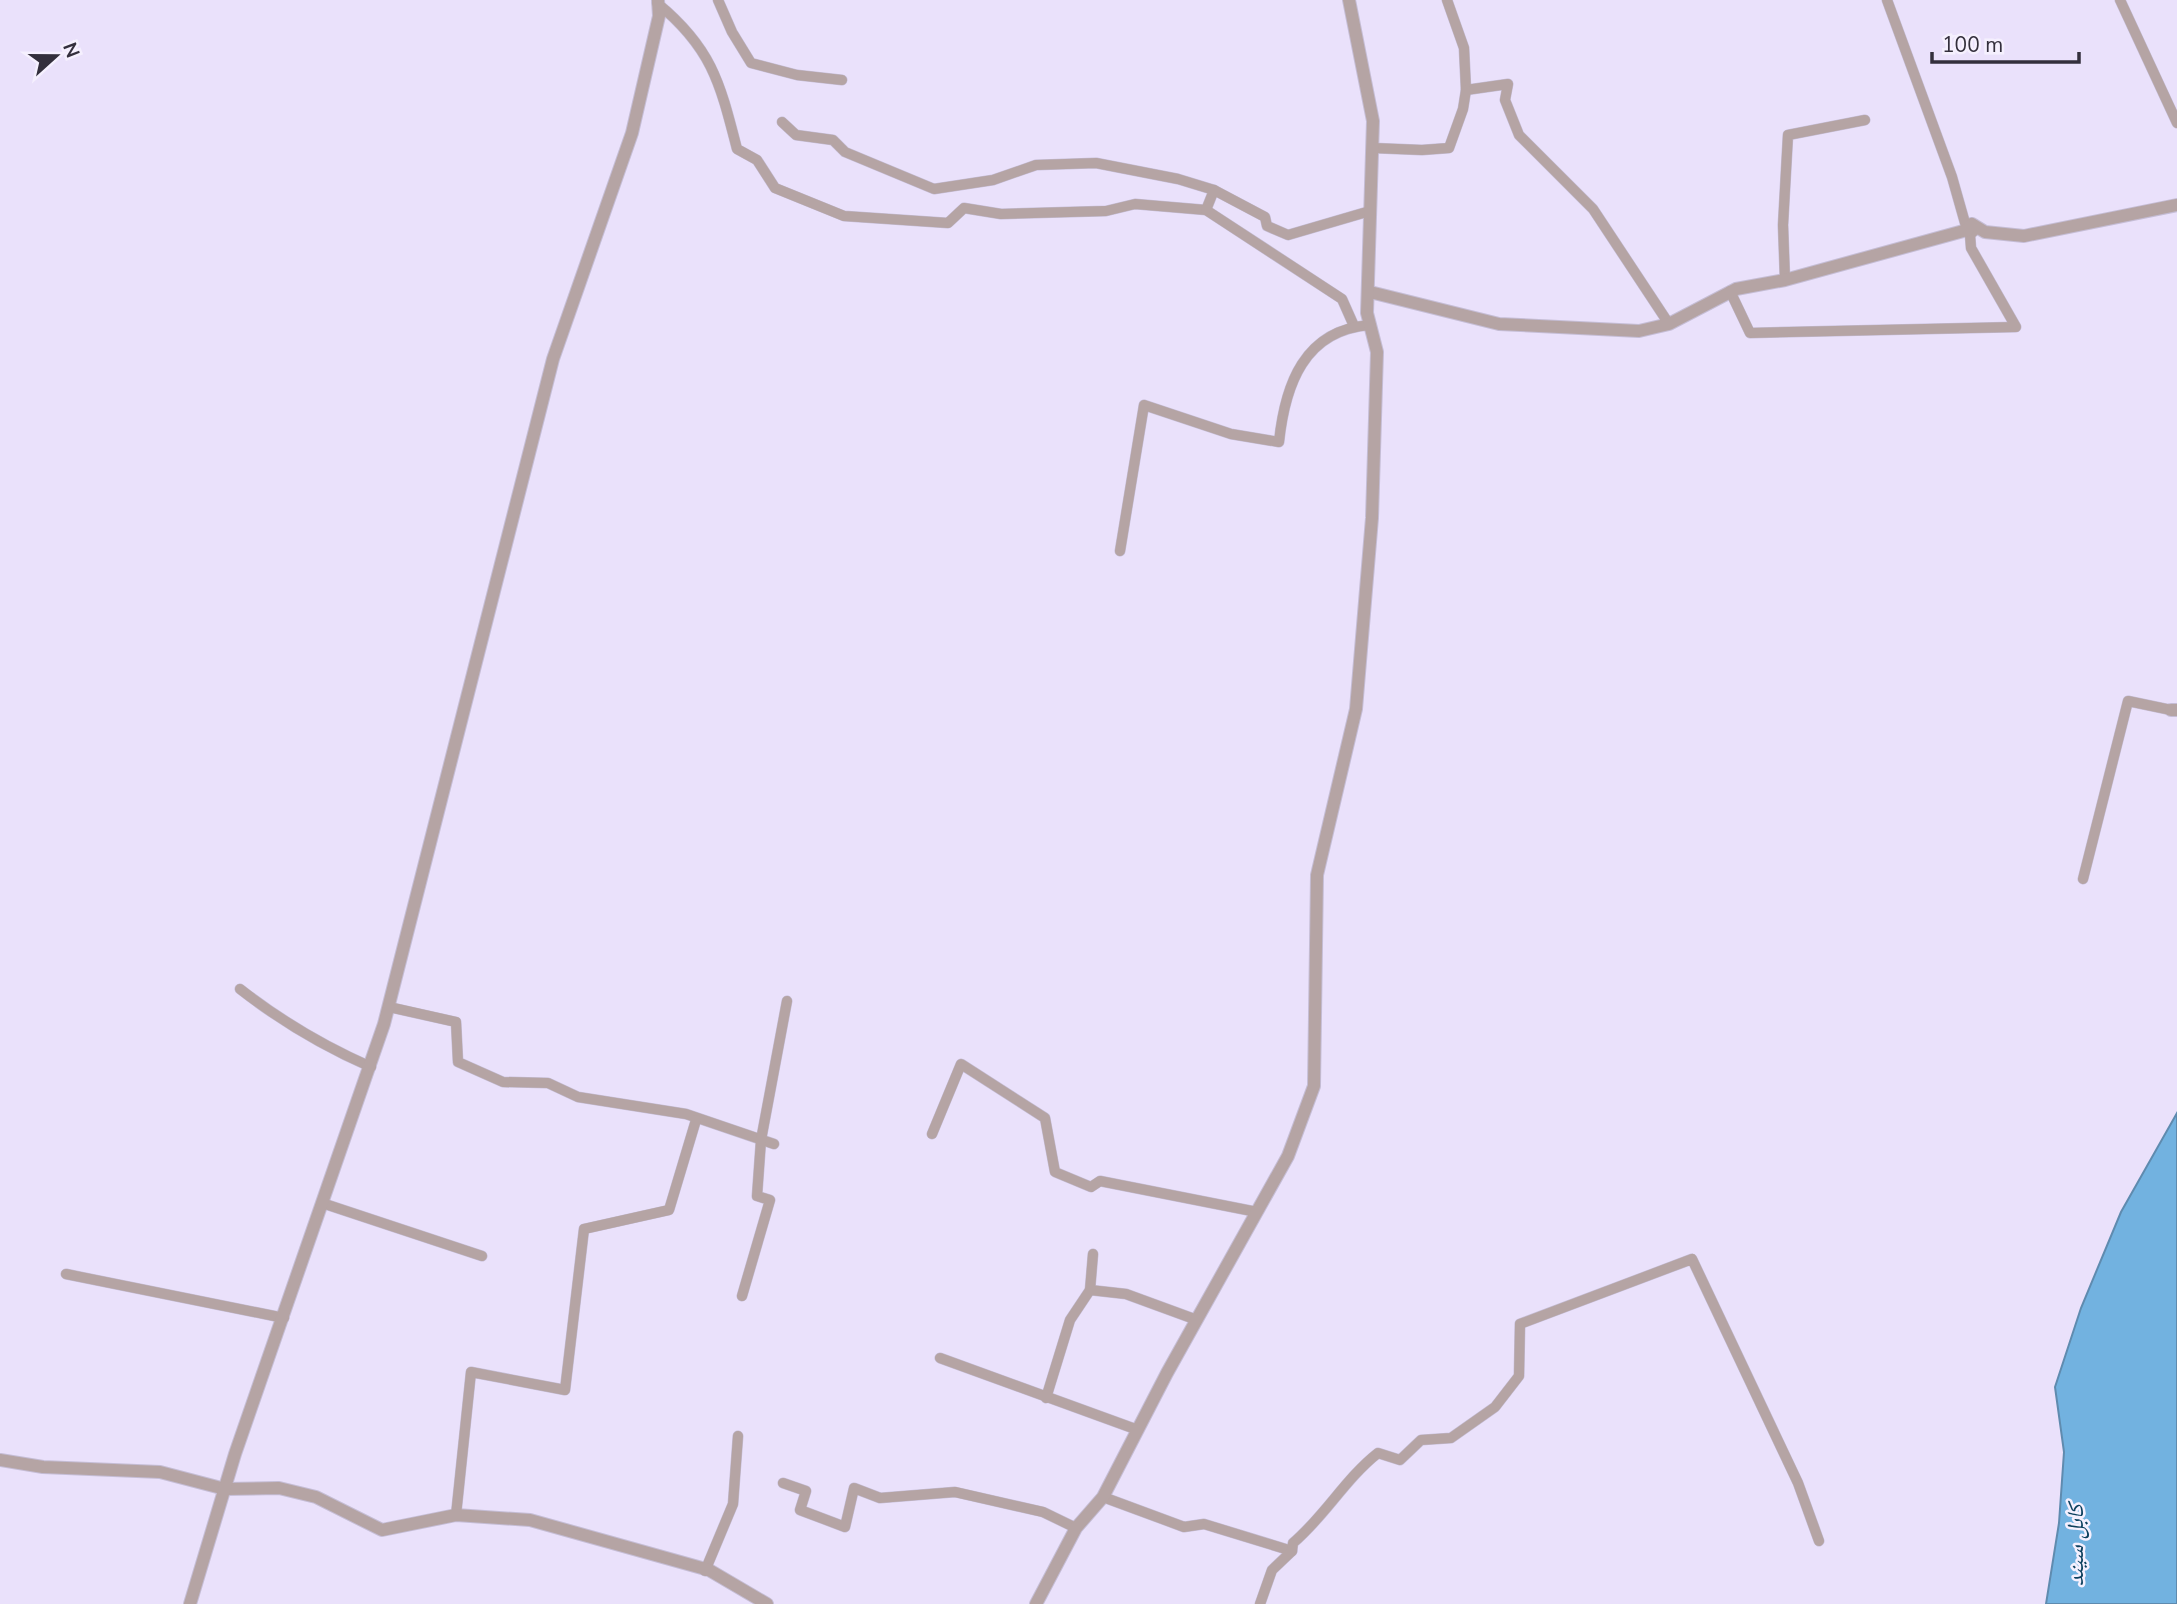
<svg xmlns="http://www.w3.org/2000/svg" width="2177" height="1604" font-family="'Nunito Sans','Noto Naskh Arabic',sans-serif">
<rect width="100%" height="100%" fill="#eae1fb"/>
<path fill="#72b2e0" stroke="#5f8baf" stroke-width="2" d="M2177 1113V1604H2046L2059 1523 2064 1452 2055 1387 2081 1308 2121 1212Z"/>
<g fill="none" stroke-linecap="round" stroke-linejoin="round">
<g stroke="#c5bdd5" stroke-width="11">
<g id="minor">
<path d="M718 0 732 32 751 63 797 75 842 80"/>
<path d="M1447 0 1464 48 1466 90 1508 84 1505 100 1519 135 1593 209 1669 324"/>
<path d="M1887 0 1952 177 1967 230"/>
<path d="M2120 0 2177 123"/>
<path d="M657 3C712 48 720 83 737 149L757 160 775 188 844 216 948 223 964 208 1001 214 1106 211 1135 204 1206 210 1342 299 1354 326"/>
<path d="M782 122 796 135 833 140 845 152 934 189 993 180 1036 165 1096 163 1178 179 1214 190"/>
<path d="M1373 148 1422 150 1449 148 1463 109 1466 90"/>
<path d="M1206 210 1214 190 1265 217 1267 226 1288 235 1370 211"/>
<path d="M1785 280 1783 225 1788 135 1865 120"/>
<path d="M1730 291 1750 333 2016 327 1971 248 1970 235 1977 228"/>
<path d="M1120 551 1144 405 1231 434 1279 442C1285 385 1304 330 1370 325"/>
<path d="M2083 879 2128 701 2171 710"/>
<path d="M240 989C281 1021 323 1046 371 1067"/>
<path d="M389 1007 456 1022 458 1062 503 1082 548 1083 578 1097 686 1114 774 1144"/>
<path d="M932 1134 961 1064 1045 1118 1055 1172 1091 1187 1100 1181 1257 1212"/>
<path d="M322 1203 482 1256"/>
<path d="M66 1274 284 1318"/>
<path d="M1090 1290 1126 1294 1197 1320"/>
<path d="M742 1296 770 1200 757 1196 761 1140 787 1001"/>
<path d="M940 1358 1138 1430"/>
<path d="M1046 1398 1070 1320 1090 1290 1093 1254"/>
<path d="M783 1483 806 1491 800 1510 845 1527 854 1488 880 1498 955 1492 1043 1512 1076 1528"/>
<path d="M1103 1497 1184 1527 1204 1524 1292 1551"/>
<path d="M456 1515 471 1372 565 1390 584 1229 669 1210 696 1120"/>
<path d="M705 1571 733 1504 738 1436"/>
<path d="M1260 1604 1272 1570 1292 1551 1293 1543C1325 1516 1345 1479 1378 1453L1400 1460 1421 1440 1451 1438 1495 1407 1519 1376 1520 1324 1692 1259 1798 1483 1819 1541"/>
</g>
</g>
<g stroke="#c5bdd5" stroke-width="14">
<g id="tertiary">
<path d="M1370 292 1499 324 1639 331 1669 324 1736 289 1785 280 1967 230 1972 224 1985 232 2024 236 2177 205"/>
<path d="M2171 710H2177"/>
<path d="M0 1460 43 1467 160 1472 225 1489 279 1488 316 1497 382 1530 456 1515 530 1520 709 1570 767 1604"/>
<path d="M190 1604 235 1454 384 1024 553 359 632 133 659 16 658 0"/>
<path d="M1036 1604 1076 1528 1103 1497 1167 1373 1288 1156 1314 1086 1317 875 1356 709 1372 518 1377 352 1367 313 1373 121 1349 0"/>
</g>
</g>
<use href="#minor" stroke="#b5a4a4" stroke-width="10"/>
<use href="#tertiary" stroke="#b5a4a4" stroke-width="12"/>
</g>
<g text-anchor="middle" stroke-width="5" stroke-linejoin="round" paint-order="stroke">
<g font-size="23" font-style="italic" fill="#0c405e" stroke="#f5f0fe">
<text transform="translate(2075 1545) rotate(-90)" y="8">کابل سيند</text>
</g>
</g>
<g transform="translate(56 56) rotate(69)" stroke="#f5f0fe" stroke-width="5" paint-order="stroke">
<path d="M0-5L12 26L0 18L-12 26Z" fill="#332f3c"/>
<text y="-10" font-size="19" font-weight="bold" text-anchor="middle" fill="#332f3c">N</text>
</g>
<path d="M1932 52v10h147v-10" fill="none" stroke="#332f3c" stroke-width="3.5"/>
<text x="1942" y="52" font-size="21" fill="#332f3c" stroke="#f5f0fe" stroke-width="5" paint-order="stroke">100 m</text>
</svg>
